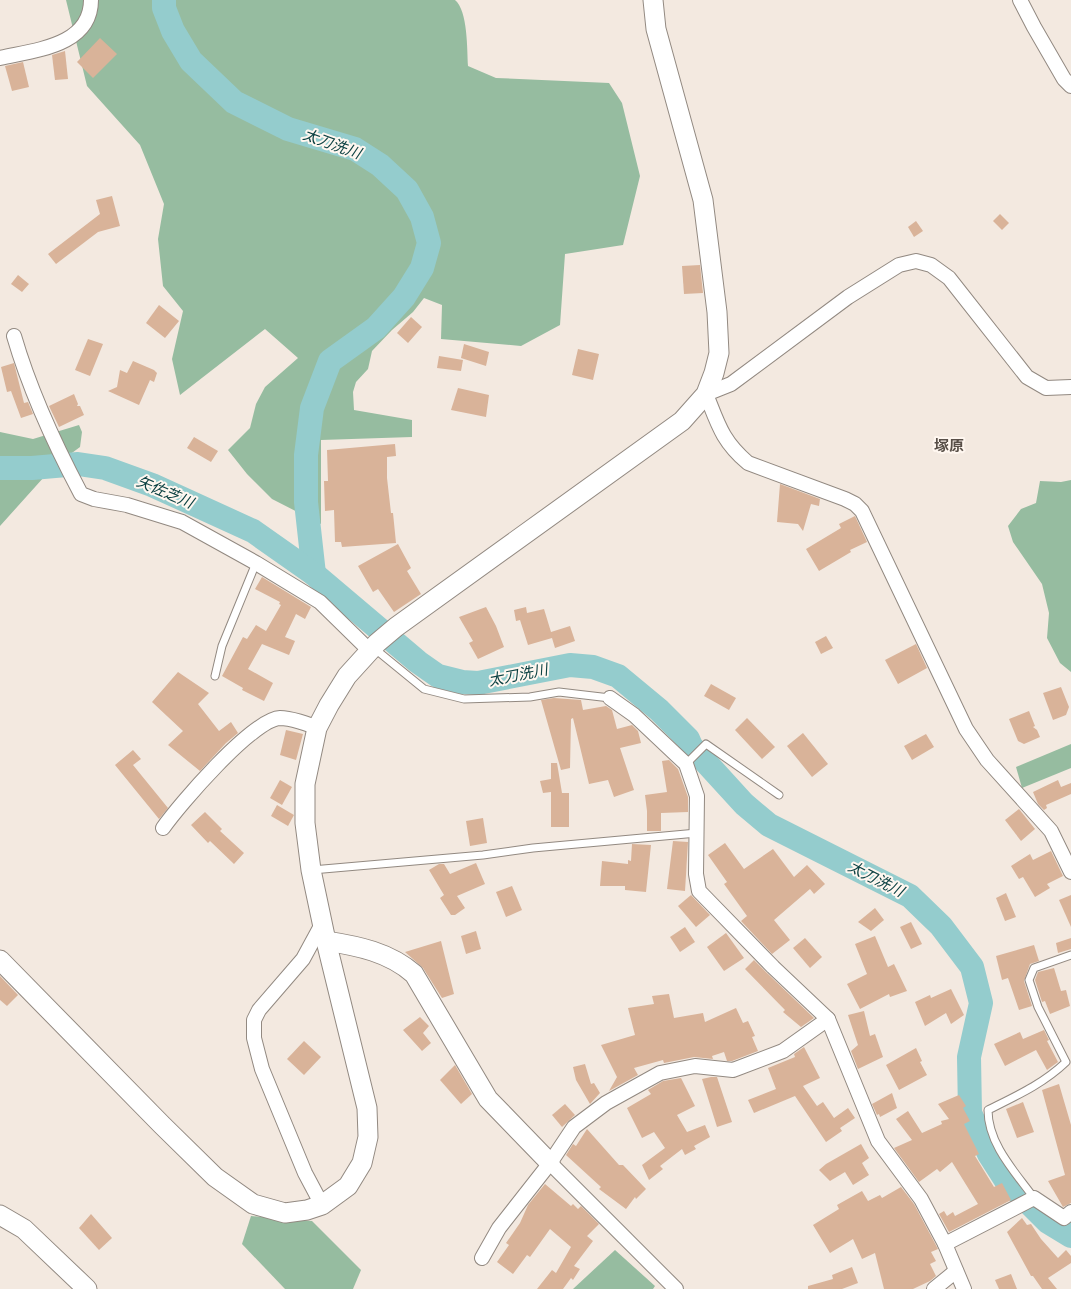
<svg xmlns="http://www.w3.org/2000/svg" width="1071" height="1289" font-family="Helvetica,'Noto Sans JP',sans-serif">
<rect width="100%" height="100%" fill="#f3e9e0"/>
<g fill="#96bca0">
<path d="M66 0H455C468 11 467 49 468 66L496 78 609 83 622 103 640 176 623 245 565 254 560 325 521 346 441 339 442 305 424 298 413 312 392 330 372 351 368 369 356 382 353 392 354 410 412 420V437L321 440V524L272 499 247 474 228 450 250 428 256 404 265 387 298 358 265 329 180 395 172 359 183 311 163 286 158 239 164 204 140 145 87 86Z"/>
<path d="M79 425 82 432 80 447 53 467 0 526V432L33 439Z"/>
<path d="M1071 480V672L1060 663 1047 638 1049 613 1042 584 1013 542 1008 526 1021 509 1036 503 1040 481 1061 482Z"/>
<path d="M1071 744V768L1022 788 1016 767Z"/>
<path d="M251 1216 312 1221 361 1270 353 1289H285L242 1244Z"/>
<path d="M615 1250 655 1286 653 1289H573Z"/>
</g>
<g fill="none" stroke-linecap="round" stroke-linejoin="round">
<g stroke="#94cccd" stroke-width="24">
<path d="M164 0V8L173 31 191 61 234 102 288 129 355 149 380 165 407 190 422 217 429 243 422 268 404 297 376 328 330 361 312 408 306 455V502L314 574"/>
<path d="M0 468H32L78 464 105 468 152 485 253 531 314 574 418 662 438 676 462 682 478 683 570 665 593 667 618 676 659 710 688 739 691 746 744 804 769 825 910 896 941 926 972 967 981 1003 969 1057 970 1113 989 1154 1005 1179 1048 1222 1071 1236"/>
</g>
</g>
<g fill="#d9b399">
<path d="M100 38 117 54 93 78 77 62Z"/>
<path d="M65 51 68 79 55 80 52 55Z"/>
<path d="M23 62 29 87 12 91 5 66Z"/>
<path d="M112 196 120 226 98 232 56 264 48 254 100 214 96 200Z"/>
<path d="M1000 214 1009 223 1002 230 993 221Z"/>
<path d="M916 221 923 231 914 237 908 227Z"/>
<path d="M700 265 703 293 684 294 682 266Z"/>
<path d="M18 275 29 284 22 292 11 284Z"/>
<path d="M159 305 179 321 165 338 146 323Z"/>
<path d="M411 317 422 327 408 343 397 333Z"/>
<path d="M88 339 103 344 90 376 75 370Z"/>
<path d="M464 344 489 352 486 366 461 358Z"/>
<path d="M578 349 599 354 593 380 572 375Z"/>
<path d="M439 356 463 360 461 371 437 368Z"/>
<path d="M133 361 154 370 157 373 154 382 150 380 139 405 108 391 117 387 120 370 127 373Z"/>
<path d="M14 363 24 403 28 402 33 414 21 418 11 391 7 392 1 367Z"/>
<path d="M458 388 489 395 486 417 451 410Z"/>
<path d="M74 394 78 404 77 406H80L84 415 59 427 49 406Z"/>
<path d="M194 437 218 451 211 462 187 448Z"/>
<path d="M395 444 396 456 387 457V478L391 513H393L396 543 342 547 341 542H335L334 510 325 511 324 481H328L327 450Z"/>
<path d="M780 484 820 499 819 506 811 504 803 531 798 524 777 522Z"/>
<path d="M855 516 867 542 850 550 851 552 819 571 806 549 841 528 839 524Z"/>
<path d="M398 544 411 568 407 571 421 594 394 612 378 589 373 592 358 566Z"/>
<path d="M262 577 311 607 305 619 296 614 285 637 295 641 289 655 262 644 248 669 273 683 264 701 242 690 243 688 222 676 243 637 247 639 256 625 266 631 281 605 279 604 280 602 255 589Z"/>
<path d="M486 607 496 626 504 647 478 659 469 643 473 641 459 617Z"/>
<path d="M526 607 527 613 544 609 551 632 570 626 575 641 555 648 552 638 528 645 520 620 516 621 514 610Z"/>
<path d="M826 636 833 648 821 654 815 642Z"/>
<path d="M916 644 927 668 898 684 885 660Z"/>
<path d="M178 672 209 693 198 704 219 731 231 722 238 733 226 743 200 771 168 745 183 731 152 702Z"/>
<path d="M711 684 736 698 729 710 704 696Z"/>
<path d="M1061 687 1069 707 1066 715 1053 720 1043 693Z"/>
<path d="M554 698 581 700 583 710 606 706 612 710 617 729 632 725 638 731 641 743 620 748 634 790 614 797 608 780 589 784 573 718 571 719 570 768 561 770 541 700Z"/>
<path d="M1029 711 1035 726 1033 727 1037 730 1040 737 1024 744 1018 741 1009 719Z"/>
<path d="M747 718 775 747 762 759 735 730Z"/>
<path d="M286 730 303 734 296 760 280 755Z"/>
<path d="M803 733 828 764 812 777 787 746Z"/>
<path d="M926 734 934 747 912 760 904 746Z"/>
<path d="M133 750 141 759 133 765 168 808 159 819 115 765Z"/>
<path d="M669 760 678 769 688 797V812L661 813V831H647V811L645 795 667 792 662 761Z"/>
<path d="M551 763H557L562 793H569V827H551V792L543 793 540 781 551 779Z"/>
<path d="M280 780 292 787 282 805 270 798Z"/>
<path d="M1058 780 1061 787 1071 783V794L1046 805 1047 808 1044 810 1038 804 1033 792Z"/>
<path d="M277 805 294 815 288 826 271 816Z"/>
<path d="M1019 809 1035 829 1021 841 1005 820Z"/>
<path d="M205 812 222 829 220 831 244 853 234 864 210 841 208 843 191 825Z"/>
<path d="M483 818 487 843 470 846 466 821Z"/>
<path d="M673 841 688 842 685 891 667 889Z"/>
<path d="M725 843 744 869 773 849 794 877 807 865 825 884 814 894 810 889 774 920 790 940 772 954 741 921 747 916 724 884 727 882 708 855Z"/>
<path d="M632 844 651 845 646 892 625 890V886H600L602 861 628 864V860L631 861Z"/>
<path d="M1051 851 1063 876 1047 884 1050 888 1035 897 1023 877 1019 879 1011 866 1030 854 1033 860Z"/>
<path d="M476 863 485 884 457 896 465 908 455 915H451L440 898 444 895 429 870 439 864H444L450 874Z"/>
<path d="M512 886 522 910 506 917 496 892Z"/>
<path d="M1006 893 1016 917 1005 921 996 898Z"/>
<path d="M691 895 710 915 696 927 678 906Z"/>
<path d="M1071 895V927L1059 900Z"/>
<path d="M875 908 884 920 871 931 858 922Z"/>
<path d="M911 922 922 944 911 949 900 927Z"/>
<path d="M685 927 695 942 680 952 670 937Z"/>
<path d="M476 931 481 949 466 954 461 936Z"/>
<path d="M726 933 744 958 724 971 707 947Z"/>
<path d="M875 936 888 967 894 964 907 991 890 997 889 994 860 1009 847 984 867 974 855 944Z"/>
<path d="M805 938 822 957 810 968 793 948Z"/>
<path d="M1071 938V949L1058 953 1056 943Z"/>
<path d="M441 941 454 994 442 998 423 968 405 952Z"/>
<path d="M1034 945 1039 961 1030 964 1024 981 1032 1006 1019 1010 1008 978 1002 980 996 956Z"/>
<path d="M754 960 767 973 814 1018 801 1027 783 1012 785 1010 745 969Z"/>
<path d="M1054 968 1061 991 1066 990 1070 1006 1050 1014 1045 1001 1042 1002 1035 980 1038 972Z"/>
<path d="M0 976 18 995 7 1006 0 1000Z"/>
<path d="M951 989 964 1015 951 1024 946 1013 925 1026 915 1002 930 995 931 998Z"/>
<path d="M669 994 674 1018 703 1013 705 1022 736 1008 743 1023 748 1021 755 1036 752 1037 758 1051 732 1061H727L724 1052 712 1056 713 1059 694 1057 664 1063 663 1060 634 1068 638 1075 609 1091 617 1077 601 1045 635 1035 628 1008 654 1004 652 996Z"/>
<path d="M864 1011 870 1036 875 1034 883 1057 858 1069 851 1051 858 1045 848 1015Z"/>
<path d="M420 1017 429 1026 423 1033 431 1043 422 1051 403 1030Z"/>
<path d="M1044 1030 1049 1040 1047 1041 1058 1062 1047 1070 1036 1050 1005 1066 994 1044 1020 1032 1023 1039Z"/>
<path d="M304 1041 321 1057 304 1075 287 1059Z"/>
<path d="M804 1047 820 1078 803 1086 817 1106 823 1102 834 1118 848 1108 855 1118 840 1128 842 1131 826 1142 795 1096 754 1113 748 1100 776 1089 768 1068 795 1057 794 1054Z"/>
<path d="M916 1048 922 1061 920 1062 927 1075 899 1090 886 1065Z"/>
<path d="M585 1064 591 1084 594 1083 600 1093 590 1104 576 1080 573 1067Z"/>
<path d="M455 1065 472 1094 461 1104 440 1080Z"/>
<path d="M711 1077H717L732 1122 717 1127 702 1079Z"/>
<path d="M681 1078 695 1106 677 1115 687 1132 705 1125 710 1137 694 1146 696 1149 685 1155 682 1149 660 1166 663 1169 649 1180 642 1165 665 1148 654 1132 642 1138 627 1108 651 1094 648 1090 663 1081Z"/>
<path d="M1059 1084 1071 1125V1203L1063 1207 1048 1181 1065 1175 1042 1090Z"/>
<path d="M892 1093 897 1108 880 1117 879 1114 877 1115 872 1104Z"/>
<path d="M959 1095 966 1106 963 1108 970 1121 964 1124 979 1154 975 1156 994 1187 1002 1183 1011 1200 949 1232 939 1214 944 1211 947 1216 953 1212 955 1216 978 1204 952 1162 940 1172 937 1169 919 1182 894 1148 912 1140 896 1119 908 1111 922 1133 942 1124 941 1121 949 1119 938 1104Z"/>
<path d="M1023 1102 1034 1132 1017 1138 1006 1109Z"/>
<path d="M565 1104 575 1115 562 1127 552 1115Z"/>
<path d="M587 1129 619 1165H623L646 1189 636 1199 635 1197 626 1209 599 1189 601 1187 566 1155 573 1144 576 1146Z"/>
<path d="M861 1144 869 1158 862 1163 869 1175 853 1185 845 1172 830 1181 819 1170 826 1164Z"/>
<path d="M545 1184 571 1206 573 1204 578 1209 581 1206 599 1224 587 1236 593 1241 574 1266 580 1269 573 1280 571 1278 563 1289H537L552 1270 556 1273 571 1247 550 1229 530 1257 527 1255 513 1274 497 1262 509 1245 506 1243 520 1223 528 1205Z"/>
<path d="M901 1187 914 1204 938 1249 931 1252 936 1261 930 1264 936 1276 930 1281 913 1289H884L875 1253 862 1259 853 1239 830 1253 813 1225 839 1209 837 1205 862 1191 868 1201 880 1195 882 1198Z"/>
<path d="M91 1214 112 1238 99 1250 79 1228Z"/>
<path d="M1022 1218 1027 1225 1031 1224 1041 1239 1058 1258 1066 1250 1071 1256V1263L1048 1278 1057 1289H1042L1033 1276H1031L1007 1232Z"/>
<path d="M852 1267 858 1283 842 1289H808V1286L833 1279 832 1275Z"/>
<path d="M1011 1274 1017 1289H999L995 1280Z"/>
</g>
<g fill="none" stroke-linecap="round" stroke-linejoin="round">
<g stroke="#928981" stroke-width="9">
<g id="lane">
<path d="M375 649 424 689 464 699 530 697 559 692 610 698"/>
<path d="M215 676 222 646 256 563"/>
<path d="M686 764 706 744 779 795"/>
<path d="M312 870 483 855 533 848 697 833"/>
<path d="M1034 1198C1015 1172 988 1144 988 1110 1016 1096 1043 1084 1066 1062L1038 1007 1029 980 1034 968 1071 955"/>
</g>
</g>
<g stroke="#928981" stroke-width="16">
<g id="street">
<path d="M1020 0 1034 27 1064 79 1071 86"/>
<path d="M0 58C35 50 91 46 91 0"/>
<path d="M14 336C30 391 54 443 81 494L94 499 127 505 182 522 256 563 320 602 370 651"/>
<path d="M1071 387 1046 388 1027 377 949 278 931 265 916 261 899 265 848 297 731 384 706 394C718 424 722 441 748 463L845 499 855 504 862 511 966 729 987 760 1051 831 1071 872"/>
<path d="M610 698 634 715 686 764 697 796 696 874 699 891 773 967 828 1019 878 1141 921 1199 945 1244 964 1289"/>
<path d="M163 828C179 805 253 719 280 718 290 718 309 724 317 728"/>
<path d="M322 924 303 959 259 1010 254 1020V1038L262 1069 305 1173 322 1205"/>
<path d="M550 1163 676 1289"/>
<path d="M945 1244 1034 1198 1064 1218 1071 1212"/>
<path d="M482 1258 499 1228 550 1163 574 1127 606 1103 660 1073 695 1066 733 1070 783 1051 828 1019"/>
<path d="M934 1289 956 1271"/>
</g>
</g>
<g stroke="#928981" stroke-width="21">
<g id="secondary">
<path d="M326 941C358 946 389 952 414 974L488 1099 550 1163"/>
<path d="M0 960 162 1125 215 1177 253 1204 285 1213 307 1210 322 1205 348 1186 362 1163 368 1137 367 1108 326 941 311 870 305 823V784L317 728 329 705 347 676 377 643 396 627 682 421 706 394 714 373 719 353 717 312 703 200 656 29 653 0"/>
<path d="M0 1215 24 1229 87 1289"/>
</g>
</g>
<use href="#lane" stroke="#fff" stroke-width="7"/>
<use href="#street" stroke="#fff" stroke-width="14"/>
<use href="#secondary" stroke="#fff" stroke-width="19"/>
</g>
<g text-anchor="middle" stroke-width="4" stroke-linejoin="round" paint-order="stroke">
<g font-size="15" font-style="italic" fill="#0d4243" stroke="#fff7f0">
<text transform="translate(332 144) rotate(20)" y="5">太刀洗川</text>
<text transform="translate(165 492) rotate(23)" y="5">矢佐芝川</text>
<text transform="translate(518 675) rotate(-11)" y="5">太刀洗川</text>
<text transform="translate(876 879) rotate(27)" y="5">太刀洗川</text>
</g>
<g font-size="15" font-weight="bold" fill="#584f48" stroke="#fff7f0">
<text x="949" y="451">塚原</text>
</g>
</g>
</svg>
